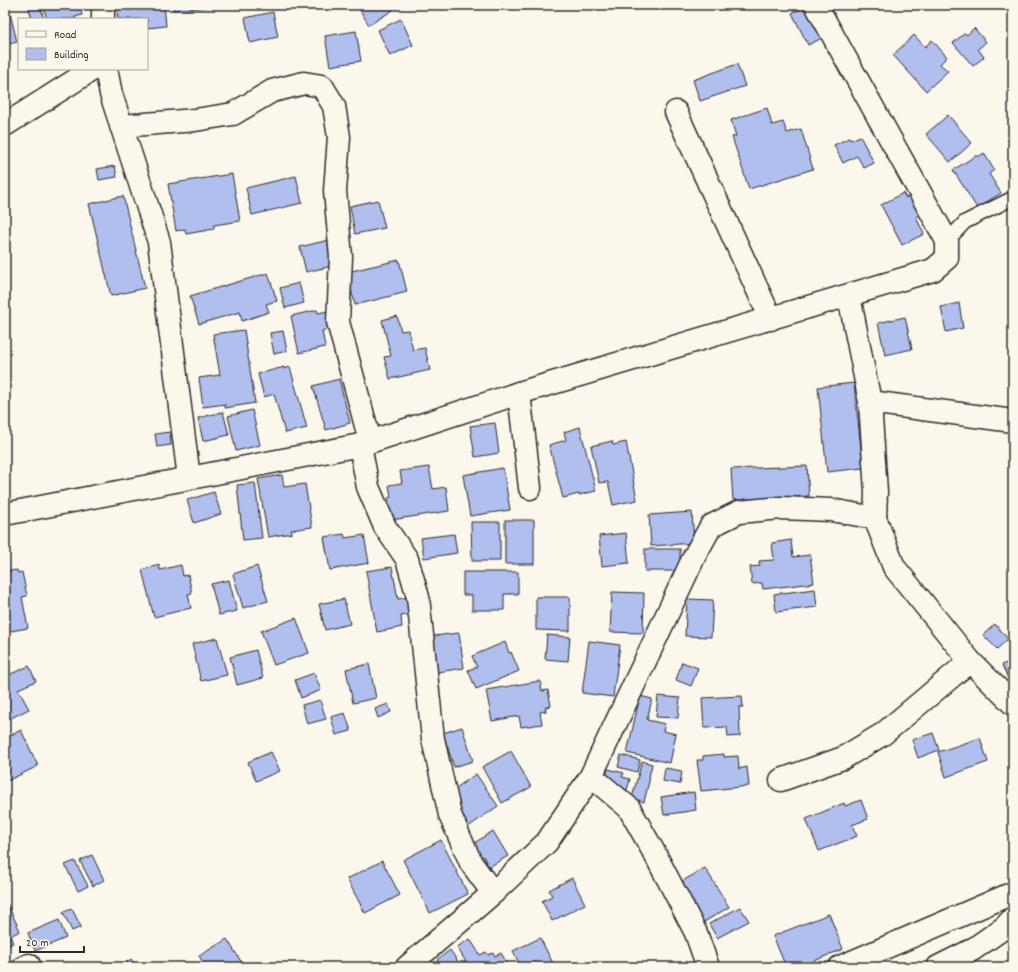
<svg xmlns="http://www.w3.org/2000/svg" width="1018" height="972" font-family="Dekko,sans-serif">
<rect width="100%" height="100%" fill="#fbf7ec"/>
<filter id="ink" filterUnits="userSpaceOnUse"><feTurbulence type="fractalNoise" baseFrequency=".025" numOctaves="2"/><feDisplacementMap in="SourceGraphic" scale="8" xChannelSelector="R" yChannelSelector="G"/><feConvolveMatrix kernelMatrix="1 2 1 2 8 2 1 2 1" color-interpolation-filters="sRGB"/></filter>
<g filter="url(#ink)">
<g fill="#b1bfef" stroke="#2b2b2b">
<path d="M28 5H40L44 19H32Z"/>
<path d="M43 5H80L82 15 75 17 76 19H47Z"/>
<path d="M116 5H164L166 26 147 28V19H118Z"/>
<path d="M173 5H212V7L173 10Z"/>
<path d="M362 5H389L393 10 369 25 358 7Z"/>
<path d="M808 5 824 37 808 45 792 13Z"/>
<path d="M273 12 278 37 250 43 245 18Z"/>
<path d="M10 13 17 42 5 45V14Z"/>
<path d="M401 19 413 45 390 56 378 30Z"/>
<path d="M974 28 986 42 978 49 984 57 973 66 953 43 965 33 967 35Z"/>
<path d="M356 31 361 61 330 66 325 36Z"/>
<path d="M914 35 925 47 932 40 947 57 940 64 948 71 926 91 893 55Z"/>
<path d="M737 64 745 86 700 101 693 80Z"/>
<path d="M767 108 772 125 783 122 787 133 801 129 813 169 749 189 732 137 736 136 731 120Z"/>
<path d="M948 115 972 143 950 162 926 134Z"/>
<path d="M860 136 874 163 864 168 857 156 843 163 834 145 849 138 851 140Z"/>
<path d="M984 153 994 170 989 174 1001 193 977 208 953 170 977 155 978 157Z"/>
<path d="M115 166 117 177 99 180 97 169Z"/>
<path d="M232 174 240 221 214 225V229L186 234 185 229 176 231 168 184Z"/>
<path d="M296 176 302 203 252 215 246 188Z"/>
<path d="M903 193 906 198 913 194 923 213 916 217 924 234 902 245 881 205Z"/>
<path d="M123 196 145 288 111 296 89 204Z"/>
<path d="M378 200 385 228 355 234 350 206Z"/>
<path d="M329 240 332 255H330L332 266 306 272 300 247Z"/>
<path d="M399 260 407 292 355 305 347 272Z"/>
<path d="M268 273 277 301 266 304 269 312 242 321 240 312 199 324 190 296Z"/>
<path d="M299 283 304 303 285 308 280 288Z"/>
<path d="M959 303 963 328 946 332 941 307Z"/>
<path d="M317 310 318 313 328 311 332 328 322 331 325 347 299 353 291 316Z"/>
<path d="M397 316 401 331 408 330 413 350 425 348 430 370 390 379 384 357 391 356 382 320Z"/>
<path d="M905 317 912 349 885 355 878 323Z"/>
<path d="M244 330 255 403 225 408V404L203 407 199 378 220 375 213 334Z"/>
<path d="M283 331 287 351 274 354 270 333Z"/>
<path d="M284 367V369L290 367 307 428 285 433 274 394 264 397 258 374Z"/>
<path d="M339 379 350 423 326 430 313 386Z"/>
<path d="M854 383 863 468 827 472 818 387Z"/>
<path d="M252 410 260 445 236 451 228 416Z"/>
<path d="M223 412 229 435 203 441 198 418Z"/>
<path d="M495 423 499 453 475 457 470 426Z"/>
<path d="M580 427 596 491 579 495V494L563 498 549 445 566 440 564 432Z"/>
<path d="M170 432 171 445 157 447 155 434Z"/>
<path d="M612 441 613 445 626 442 637 500 613 505 608 482 599 483 591 446Z"/>
<path d="M807 466 809 496 733 500 731 469Z"/>
<path d="M429 467 433 489 446 487 449 511 391 520 388 498 391 497 389 485 402 483 400 471Z"/>
<path d="M503 468 510 510 470 516 463 475Z"/>
<path d="M282 475 284 487 305 484 312 527 291 530 292 533 268 537 258 479Z"/>
<path d="M255 483 262 538 243 540 237 485Z"/>
<path d="M214 492 221 514 194 523 187 500Z"/>
<path d="M692 512 694 543 651 546 649 515Z"/>
<rect x="505" y="520" width="29" height="44"/>
<path d="M471 522H500V561H472Z"/>
<path d="M626 533 629 563 602 566 599 536Z"/>
<path d="M344 534 345 538 364 535 369 563 330 570 324 537Z"/>
<path d="M454 534 457 553 424 558 421 538Z"/>
<path d="M791 540 793 557 810 555 814 583 763 589 762 583 752 584 750 567 760 566 759 561 774 560 772 543Z"/>
<rect x="645" y="549" width="35" height="22"/>
<path d="M5 562H7L9 571 17 570 18 573 22 572 27 596 22 597 28 628 5 632Z"/>
<path d="M159 565 160 570 181 565 183 576 188 575 192 593 188 594 191 608 154 617 142 570Z"/>
<path d="M257 566 268 601 243 608 233 574Z"/>
<path d="M392 567 398 599 408 597 412 614 401 616 402 627 377 632 366 571Z"/>
<path d="M463 572H518V594H504V610H472V595H463Z"/>
<path d="M229 580 237 611 219 615 211 584Z"/>
<path d="M815 589 817 607 776 612 774 594Z"/>
<path d="M612 592 644 593 643 633 610 632Z"/>
<path d="M536 597H570V631L536 630Z"/>
<path d="M344 599 350 624 325 630 319 604Z"/>
<path d="M687 599 713 600 711 637 685 636Z"/>
<path d="M296 618 309 653 274 665 261 631Z"/>
<path d="M995 624 1008 639 997 649 983 635Z"/>
<path d="M459 633 464 668 431 673 426 637Z"/>
<path d="M547 635 570 637 568 661 545 659Z"/>
<path d="M217 638 227 675 201 681 192 644Z"/>
<path d="M589 641 620 645 613 697 582 693Z"/>
<path d="M505 642 509 653 511 652 519 671 476 689 468 670 477 667 472 656Z"/>
<path d="M256 650 263 678 237 685 230 657Z"/>
<path d="M1013 660V689L1002 665Z"/>
<path d="M682 662 698 668 691 686 676 680Z"/>
<path d="M369 664 376 698 353 703 346 669Z"/>
<path d="M29 666 36 681 18 689 29 709 5 721V676L10 673 11 674Z"/>
<path d="M314 673 321 690 301 698 295 680Z"/>
<path d="M540 681 542 691 548 690 551 706 545 707 546 711 540 712 542 724 521 727 519 716 492 721 486 690Z"/>
<path d="M640 696 652 699 647 720 665 724 663 731 676 734 670 763 627 753Z"/>
<path d="M658 696 680 698 678 718 656 717Z"/>
<path d="M742 696 743 707H739L740 736 728 737 727 727 704 728 702 698Z"/>
<path d="M320 700 326 719 307 724 302 705Z"/>
<path d="M388 704 391 712 378 718 375 709Z"/>
<path d="M345 713 351 731 336 735 331 717Z"/>
<path d="M462 727 473 761 454 767 443 733Z"/>
<path d="M21 730 38 766 5 782V738Z"/>
<path d="M933 733 939 750 918 758 912 740Z"/>
<path d="M980 738 988 762 946 777 938 752Z"/>
<path d="M511 751 531 787 502 803 482 767Z"/>
<path d="M271 752 280 771 256 781 248 762Z"/>
<path d="M724 754V757L738 756 739 769 747 767 749 786 701 791 697 760H703V756Z"/>
<path d="M621 755 640 760 637 772 618 767Z"/>
<path d="M642 761 652 764 649 777H650L644 802 632 798Z"/>
<path d="M665 768 682 771 680 784 663 781Z"/>
<path d="M608 769 624 773 622 777 630 779 627 790 604 784Z"/>
<path d="M476 774 498 806 468 827 446 795Z"/>
<path d="M694 792 696 810 664 815 661 797Z"/>
<path d="M861 800 868 819 852 825 857 836 819 851 806 819 844 803 845 806Z"/>
<path d="M493 831 508 856 489 867 483 856 474 862 465 849Z"/>
<path d="M441 840 468 894 430 913 403 860Z"/>
<path d="M92 855 104 880 93 886 80 861Z"/>
<path d="M75 861 88 886 78 891 65 865Z"/>
<path d="M382 861 400 895 365 913 347 879Z"/>
<path d="M705 868 729 907 699 925 674 886Z"/>
<path d="M572 878 585 904 552 921 542 901 552 896 549 890Z"/>
<path d="M5 899 20 931 10 936 13 943 5 947Z"/>
<path d="M740 907 749 921 717 938 709 924Z"/>
<path d="M72 909 81 927 72 931 63 912Z"/>
<path d="M829 914 843 949 799 967H786L773 936Z"/>
<path d="M59 920 66 938 35 951 28 933Z"/>
<path d="M540 938 555 967H521L513 951Z"/>
<path d="M227 939 242 963 236 967H206L199 956Z"/>
<path d="M470 939 480 955 486 952 488 955 493 953 495 956 501 953 509 967H469L457 947Z"/>
<path d="M450 950 461 966 460 967H442L437 960Z"/>
<path d="M131 959 137 967H121Z"/>
</g>
<g fill="none" stroke-linecap="round" stroke-linejoin="round">
<g stroke="#2b2b2b" stroke-width="16">
<path id="lane" d="M947 241 965 222 1013 198"/>
</g>
<g stroke="#2b2b2b" stroke-width="25">
<g id="street">
<path d="M103 5V19"/>
<path d="M106 69 111 94 159 242 189 478"/>
<path d="M676 112 771 319"/>
<path d="M5 125 93 69"/>
<path d="M121 126 195 120 233 114 272 91 304 83 322 86 334 106 339 137 335 191 341 257 338 322 370 441"/>
<path d="M849 296 870 402 876 492 875 518"/>
<path d="M519 393 530 488"/>
<path d="M870 402 1013 421"/>
<path d="M360 445 368 487 385 527 407 559 418 597 433 739 450 815 471 863 493 893"/>
<path d="M5 514 360 445 519 393 933 270 947 258V241L816 5"/>
<path d="M591 776 629 808 656 856 696 933 708 967"/>
<path d="M781 780 843 758 883 734 970 661"/>
<path d="M24 967 29 965"/>
<path d="M407 967 493 893 547 842 591 776 695 555 711 526 739 512 781 508 831 510 875 518 894 567 970 661 1013 704"/>
<path d="M840 967 1013 893"/>
<path d="M938 967 972 950 1005 927 1013 918"/>
</g>
</g>
<use href="#lane" stroke="#fbf7ec" stroke-width="13"/>
<use href="#street" stroke="#fbf7ec" stroke-width="22"/>
</g>
</g>
<rect width="1018" height="972" fill="none" stroke="#fbf7ec" stroke-width="20"/>
<rect x="10" y="10" width="998" height="952" fill="none" stroke="#2b2b2b" stroke-width="1.5" filter="url(#ink)"/>
<rect x="18" y="18" width="130" height="52" fill="#fbf7ec" stroke="#a8a59f"/>
<rect x="26" y="31" width="20" height="6" fill="#fbf7ec" stroke="#a8a59f"/>
<text x="54" y="38" font-size="12" fill="#2b2b2b">Road</text>
<rect x="26" y="48" width="20" height="12" fill="#b1bfef" stroke="#a8a59f"/>
<text x="54" y="58" font-size="12" fill="#2b2b2b">Building</text>
<path d="M20 946v6h64v-6" fill="none" stroke="#2b2b2b" stroke-width="2"/>
<text x="26" y="946" font-size="12" fill="#2b2b2b" stroke="#fbf7ec" stroke-width="3" paint-order="stroke">20 m</text>
</svg>
